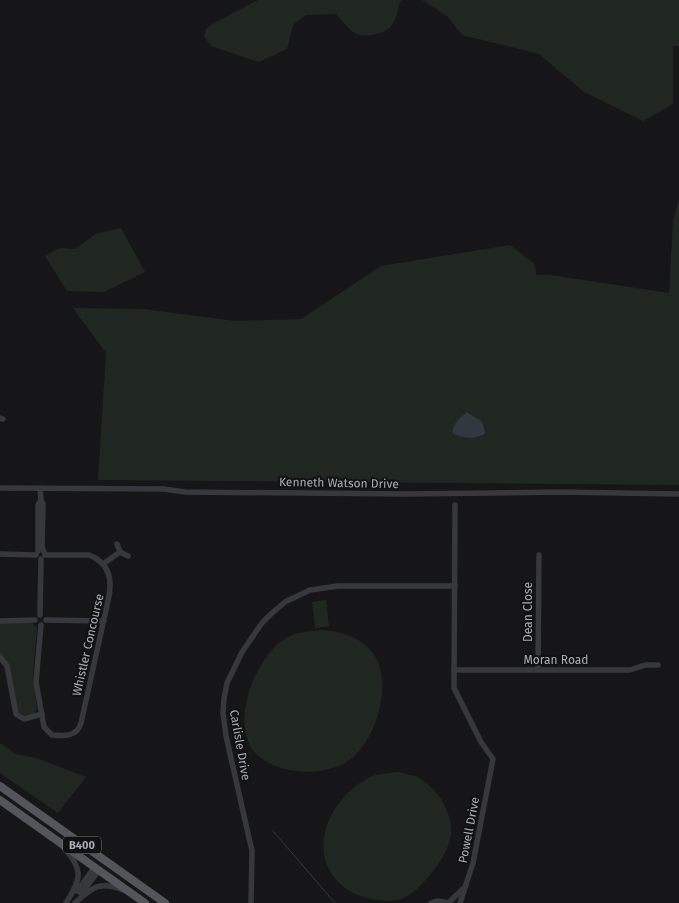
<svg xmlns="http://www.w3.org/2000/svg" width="679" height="903" font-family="'Fira Sans',sans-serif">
<rect width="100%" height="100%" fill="#161618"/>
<g fill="#202721">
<path d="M258 0H403L400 2C395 22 394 31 372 35 367 35 361 36 356 34 349 30 342 20 336 14L306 15 293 25 287 49 259 62 211 46 204 36 206 29 212 24Z"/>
<path d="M422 0H679V46H673V104L643 121 584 92 539 54 462 35 447 16Z"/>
<path d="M679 200V485L98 480 106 353 73 308 143 309 235 321 301 319 381 266 510 245 535 264 536 275H551L669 293 673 220Z"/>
<path d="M121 228 145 272 104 292 67 291 45 256 59 248 75 249 96 234Z"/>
<path d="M326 600 329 626 315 628 312 602Z"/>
<path d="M2 623H32L37 628 33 673 37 709 34 714 25 716 18 712 0 653V624Z"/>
<path d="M319 630C340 631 360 636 373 653 395 683 375 748 343 764 329 771 311 773 295 771 280 769 261 762 252 749 231 718 257 655 286 638 296 632 308 632 319 630Z"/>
<path d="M0 743 16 754 36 758 86 777 58 813 0 773Z"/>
<path d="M400 772C405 774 410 775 415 776 436 786 453 811 451 835 449 849 439 864 430 875 422 884 412 895 401 899 390 903 375 900 364 897 349 893 336 883 329 869 312 834 338 793 370 777 379 773 390 773 400 772Z"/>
</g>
<path fill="#30393f" d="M467 412C477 420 484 418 485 434 474 439 463 439 452 433 454 422 459 419 467 412Z"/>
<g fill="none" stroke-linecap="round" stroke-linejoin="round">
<path stroke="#30393f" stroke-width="1" d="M273 831 335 903"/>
<g stroke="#37383c" stroke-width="5.5">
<path d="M0 418 3 419"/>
<path d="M0 488 164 489 185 492 406 494 560 492 679 494"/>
<path d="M41 500 43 504 42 546 44 552"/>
<path d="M455 505 454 688 481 742 493 759 473 863 460 903"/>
<path d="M117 544 120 552 128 556"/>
<path d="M38 551V505L41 500 40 488"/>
<path d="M0 554 36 555"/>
<path d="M103 564 120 552"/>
<path d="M40 615 41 559"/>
<path d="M46 620 104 621"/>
<path d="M0 621 35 620"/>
<path d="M41 625 36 682 44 727 52 735C64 736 77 737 81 723L108 601C113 581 110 563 89 555H45"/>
<path d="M0 657 7 666 16 714 24 719 42 714"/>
<path d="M538 669 539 555"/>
<path d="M454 670H630L645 665H658"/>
<path d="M64 848C84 870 81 879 66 903"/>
<path d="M77 891 95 867"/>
<path d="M81 894 99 870"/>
<path d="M75 903C92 888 99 880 123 890"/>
<path d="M251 903 252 851 226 736 223 713 224 699 227 683 242 652 262 623 272 613 285 602 310 590 338 586H455"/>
<path d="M431 903 437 901 449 903"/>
<path d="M448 903 464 888"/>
</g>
<g stroke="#53555b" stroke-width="8">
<path d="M0 786 165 903"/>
<path d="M0 800 145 903"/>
</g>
</g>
<g text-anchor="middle" stroke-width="4" stroke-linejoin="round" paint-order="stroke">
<rect fill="#111112" stroke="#7b7e85" stroke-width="1" x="63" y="836.5" width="38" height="17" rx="4"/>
<g font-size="11" font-weight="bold" fill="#a9adb6">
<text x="82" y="849">B400</text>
</g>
<g font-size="12" fill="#a9adb6" stroke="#111112">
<text transform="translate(339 483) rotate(1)" y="4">Kenneth Watson Drive</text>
<text transform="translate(528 612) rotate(-90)" y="4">Dean Close</text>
<text transform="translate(88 645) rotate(-77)" y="4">Whistler Concourse</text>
<text x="556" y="664">Moran Road</text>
<text transform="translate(240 745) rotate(80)" y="4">Carlisle Drive</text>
<text transform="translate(469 830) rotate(-79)" y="4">Powell Drive</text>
</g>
</g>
</svg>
